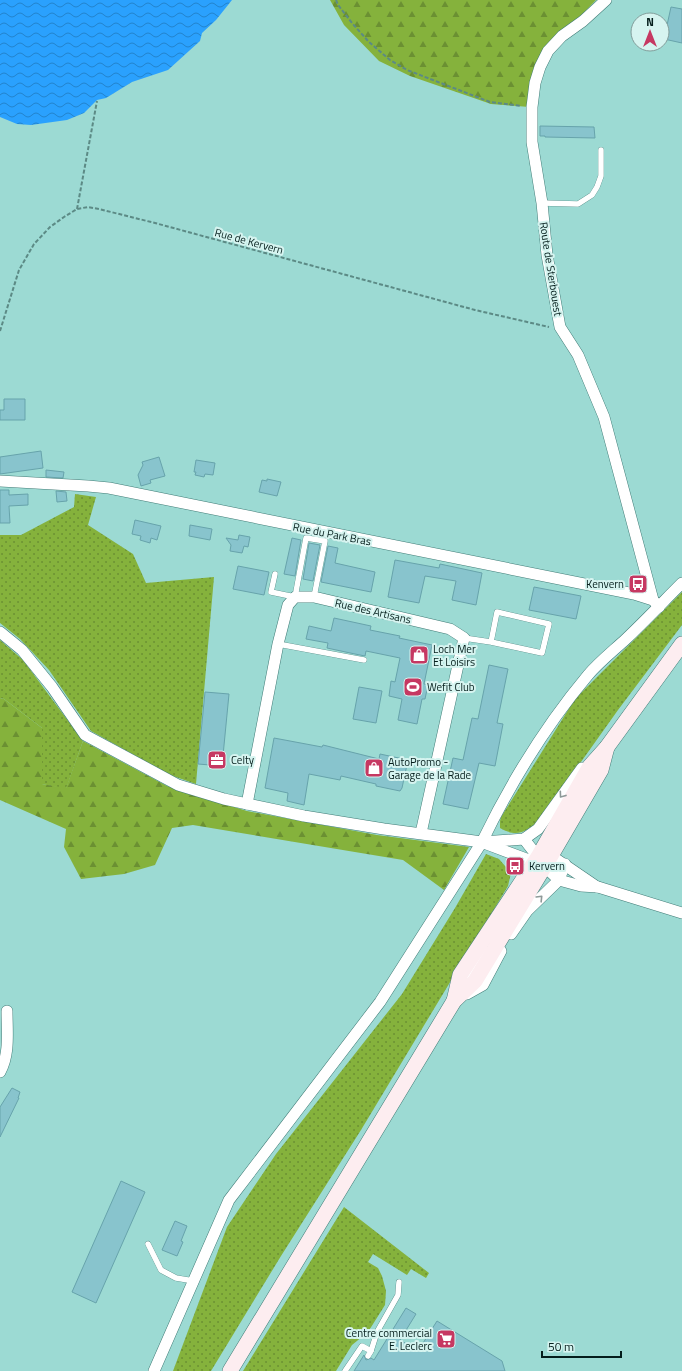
<svg xmlns="http://www.w3.org/2000/svg" width="682" height="1371" font-family="'Titillium Web',sans-serif">
<defs>
<pattern id="grass-dots" width="8" height="8" patternUnits="userSpaceOnUse"><rect width="8" height="8" fill="#85b23c"/><path d="M2 2h.1M6 6h.1" fill="none" stroke="#6b9032" stroke-width="1.8" stroke-linecap="round"/></pattern>
<pattern id="forest-firs" width="22" height="20" patternUnits="userSpaceOnUse"><rect width="22" height="20" fill="#85b23c"/><path d="M5 1l3.5 6h-7zM16 11l3.5 6h-7z" fill="#6b9032"/></pattern>
<pattern id="water-waves" width="16" height="10" patternUnits="userSpaceOnUse"><rect width="16" height="10" fill="#2aa1fe"/><path d="M0 5q4-4 8 0t8 0" fill="none" stroke="#2283cd"/></pattern>
</defs>
<rect width="100%" height="100%" fill="#9cdad3"/>
<g fill="url(#grass-dots)">
<path d="M75 494 96 497 88 525 133 554 146 583 214 577 196 784 170 775 91 731 49 670 20 639 0 623V535H21L74 507Z"/>
<path d="M682 592V625L618 710 539 821C524 832 518 838 500 828V821L501 817 575 699Z"/>
<path d="M0 640 23 660 83 741 66 789 42 784V728L4 699 0 698Z"/>
<path d="M486 854 499 859 511 873 508 886 361 1130 281 1256 211 1371H173L227 1227 276 1154 402 994 455 908Z"/>
<path d="M344 1207 429 1273 426 1278 411 1269 407 1275 373 1254 368 1262 378 1268 382 1276 386 1291 385 1305 368 1332 352 1345 336 1371H243Z"/>
</g>
<g fill="url(#forest-firs)">
<path d="M330 0H596L573 24 548 44 529 107 491 104 410 76 379 61 344 25Z"/>
<path d="M0 698 4 699 42 728V784L66 788 83 741 167 786 247 811 377 835 469 847 444 890 403 860 193 825 172 828 155 865 124 874 81 879 64 847 66 829 0 800Z"/>
</g>
<path fill="url(#water-waves)" d="M0 0H232L216 20 202 33 200 41 168 70 132 82 106 98 97 100 84 113 67 120 31 125 17 124 0 117Z"/>
<g fill="#88c4cd" stroke="#67a3ab">
<path d="M671 7 682 9V43L664 39Z"/>
<path d="M540 126 594 127 595 138 545 137V136H540Z"/>
<path d="M4 399H25V420H0V410H4Z"/>
<path d="M41 451 43 468 0 474V457Z"/>
<path d="M159 457 165 476 150 480 151 483 141 486 138 475 143 465 142 462Z"/>
<path d="M196 460 215 463 213 475 205 474 204 477 195 475 196 472H194Z"/>
<path d="M46 470 64 472 63 478 46 477Z"/>
<path d="M267 479 281 482 277 496 259 492 262 480 267 481Z"/>
<path d="M0 490H9V495L28 494V505L9 506 10 523H0Z"/>
<path d="M56 491 66 492 67 501 57 502Z"/>
<path d="M135 520 161 526 157 540 151 538 150 543 140 540 141 536 132 534Z"/>
<path d="M190 525 212 529 210 540 189 536Z"/>
<path d="M239 535 250 537 248 547 244 546 242 553 230 551 231 545 226 538 238 540Z"/>
<path d="M292 538 301 540 295 576 284 574Z"/>
<path d="M309 543 320 545 313 581 303 579Z"/>
<path d="M328 546 338 548 335 563 375 572 371 592 321 582Z"/>
<path d="M395 560 439 568 440 564 482 573 476 605 452 600 456 581 425 576 419 603 388 597Z"/>
<path d="M238 566 269 572 264 595 233 589Z"/>
<path d="M534 587 581 596 576 619 529 610Z"/>
<path d="M334 618 371 626 370 630 400 636 399 638 432 645 424 684 428 685 425 699H422L417 724 398 720 402 699 389 696 391 681 395 682 400 658 366 651 365 656 355 654 327 648 328 643 306 639 309 626 331 631Z"/>
<path d="M489 665 508 669 497 723 503 724 495 766 479 763 468 809 443 804 453 758 463 760 472 718 478 719Z"/>
<path d="M359 687 382 691 376 723 353 719Z"/>
<path d="M205 692 229 694 222 766 198 764Z"/>
<path d="M274 738 322 747 323 745 379 759 380 754 408 760 402 788 400 791 376 786V784L341 776 340 780 309 774 304 805 287 801 288 793 265 788Z"/>
<path d="M12 1088 20 1092 18 1098H19L0 1137V1107Z"/>
<path d="M121 1181 145 1192 96 1303 72 1292Z"/>
<path d="M175 1221 187 1226 181 1241 183 1242 177 1256 162 1250Z"/>
<path d="M406 1308 416 1314 400 1340 418 1351 437 1321 502 1361 505 1371H354L364 1355 366 1360 371 1358 374 1360Z"/>
</g>
<g fill="none" stroke-linecap="round" stroke-linejoin="round">
<g stroke="#417c77" stroke-width="6">
<g id="lane">
<path d="M542 203 578 204 592 195 597 187 601 176V150"/>
<path d="M275 574 271 592 295 597 306 538 325 541 314 597"/>
<path d="M464 638 491 642 542 653 549 624 497 612 491 642"/>
<path d="M278 644 364 660"/>
<path d="M148 1244 161 1270 176 1278 194 1281"/>
<path d="M371 1351 377 1332 398 1295 399 1282"/>
<path d="M345 1371 362 1346 371 1351 368 1356"/>
</g>
</g>
<g stroke="#417c77" stroke-width="12">
<g id="street">
<path d="M606 0 583 21 562 36 548 51 540 67 535 83 532 107V142L542 203 547 255 560 327 578 355 604 417 653 600"/>
<path d="M0 481 88 486 109 488 634 594 653 600 659 607"/>
<path d="M0 632 22 650 52 687 85 735 178 785 224 799 304 816 384 829 482 842 524 839 538 829 582 768"/>
<path d="M247 804 278 644 288 605 295 597H314L450 629 464 638 421 833"/>
<path d="M524 839 538 857 542 860 556 859 597 887"/>
<path d="M484 843 529 860 538 857"/>
<path d="M543 861 544 866 559 880 581 886 598 887 682 913"/>
<path d="M511 934 527 911 559 880 565 864"/>
<path d="M460 990 484 952"/>
<path d="M467 994 483 985 501 951"/>
<path d="M0 1072C10 1054 7 1032 7 1011"/>
<path d="M154 1371 229 1200 380 1002 482 842C510 784 547 724 588 675 599 662 613 651 626 639 645 621 663 602 682 583"/>
</g>
</g>
<g stroke="#417c77" stroke-width="16">
<g id="secondary">
<path d="M454 1001 460 975 538 857 590 766 607 747 682 644"/>
<path d="M230 1371 454 1001 475 981 549 859 601 770 607 747"/>
</g>
</g>
<g stroke="#5c8a85" stroke-width="2" stroke-dasharray="4 2" stroke-linecap="butt">
<path d="M336 0 338 5 352 23 369 42 390 60 407 70 490 102 521 106"/>
<path d="M77 209 97 101"/>
<path d="M0 331 19 270 34 244 50 227 64 217 77 209 88 207 99 209 155 223 475 310 549 327"/>
</g>
<use href="#lane" stroke="#fff" stroke-width="5.5"/>
<use href="#street" stroke="#fff" stroke-width="11"/>
<use href="#secondary" stroke="#fdedf0" stroke-width="15"/>
</g>
<defs><path id="oneway-chevron" d="M-2-3.5L2.5 0L-2 3.5" fill="none" stroke-width="1.6" stroke-linecap="round" stroke-linejoin="round"/></defs>
<g stroke="#8e9998">
<use href="#oneway-chevron" transform="translate(562 795) rotate(126)"/>
<use href="#oneway-chevron" transform="translate(540 898) rotate(-46)"/>
</g>
<defs>
<g id="bus-square" transform="scale(1)"><rect x="-9" y="-9" width="18" height="18" rx="4" fill="#c63862" stroke="#d6f4f0"/><path d="M-5-6H5V4H4V6H2V4H-2V6H-4V4H-5ZM-3.5-4V0h7V-4ZM-3.5 1.2v1.5H-2V1.2ZM2 1.2v1.5H3.5V1.2Z" fill="#fff"/></g>
<g id="shop-square" transform="scale(1)"><rect x="-9" y="-9" width="18" height="18" rx="4" fill="#c63862" stroke="#d6f4f0"/><path d="M-5-2.5h2.3a2.7 3.5 0 0 1 5.4 0H5L5.5 6h-11ZM-1.5-2.5h3a1.5 2.3 0 0 0-3 0Z" fill="#fff"/></g>
<g id="stadium-square" transform="scale(1)"><rect x="-9" y="-9" width="18" height="18" rx="4" fill="#c63862" stroke="#d6f4f0"/><path d="M0-5a6.5 5 0 1 0 0 10a6.5 5 0 1 0 0-10ZM-3.5-1.8h7v3.6h-7Z" fill="#fff"/></g>
<g id="office-square" transform="scale(1)"><rect x="-9" y="-9" width="18" height="18" rx="4" fill="#c63862" stroke="#d6f4f0"/><path d="M-6-3h4V-5.5h4V-3h4V5H-6ZM-1-4.5V-3h2v-1.5ZM-6 0V1H6V0Z" fill="#fff"/></g>
<g id="supermarket-square" transform="scale(1)"><rect x="-9" y="-9" width="18" height="18" rx="4" fill="#c63862" stroke="#d6f4f0"/><path d="M-6-5.5h2.5l.6 2H6L4.5 2H-2.5L-4.4-4H-6ZM-1.5 3.2a1.3 1.3 0 1 0 .1 0ZM3 3.2a1.3 1.3 0 1 0 .1 0Z" fill="#fff"/></g>
</defs>
<g fill-rule="evenodd">
<use href="#bus-square" x="638" y="584"/>
<use href="#shop-square" x="419" y="655"/>
<use href="#stadium-square" x="413" y="687"/>
<use href="#office-square" x="217" y="760"/>
<use href="#shop-square" x="374" y="768"/>
<use href="#bus-square" x="515" y="866"/>
<use href="#supermarket-square" x="446" y="1339"/>
</g>
<g text-anchor="middle" stroke-width="4" stroke-linejoin="round" paint-order="stroke">
<g font-size="11" fill="#041d1b" stroke="#d6f4f0">
<text transform="translate(249 241) rotate(15)" y="4">Rue de Kervern</text>
<text transform="translate(551 269) rotate(81)" y="4">Route de Sterbouest</text>
<text transform="translate(332 534) rotate(11)" y="4">Rue du Park Bras</text>
<text transform="translate(373 611) rotate(13)" y="4">Rue des Artisans</text>
</g>
<g font-size="11" fill="#041d1b" stroke="#d6f4f0" text-anchor="start">
<text x="624" y="588" text-anchor="end">Kenvern</text>
<text x="433" y="653">Loch Mer<tspan x="433" dy="13">Et Loisirs</tspan></text>
<text x="427" y="691">Wefit Club</text>
<text x="231" y="764">Celty</text>
<text x="388" y="766">AutoPromo -<tspan x="388" dy="13">Garage de la Rade</tspan></text>
<text x="529" y="870">Kervern</text>
<text x="432" y="1337" text-anchor="end">Centre commercial<tspan x="432" dy="13">E. Leclerc</tspan></text>
</g>
</g>
<g transform="translate(650 32)"><circle r="19" fill="#d6f4f0" stroke="#829e9b"/>
<path d="M0-3L7 15L0 10L-7 15Z" fill="#c63862"/>
<text y="-6" font-size="11" font-weight="bold" text-anchor="middle" fill="#041d1b">N</text>
</g>
<path d="M542 1351v6h79v-6" fill="none" stroke="#041d1b" stroke-width="2"/>
<text x="548" y="1351" font-size="12" fill="#041d1b" stroke="#d6f4f0" stroke-width="3" paint-order="stroke">50 m</text>
</svg>
